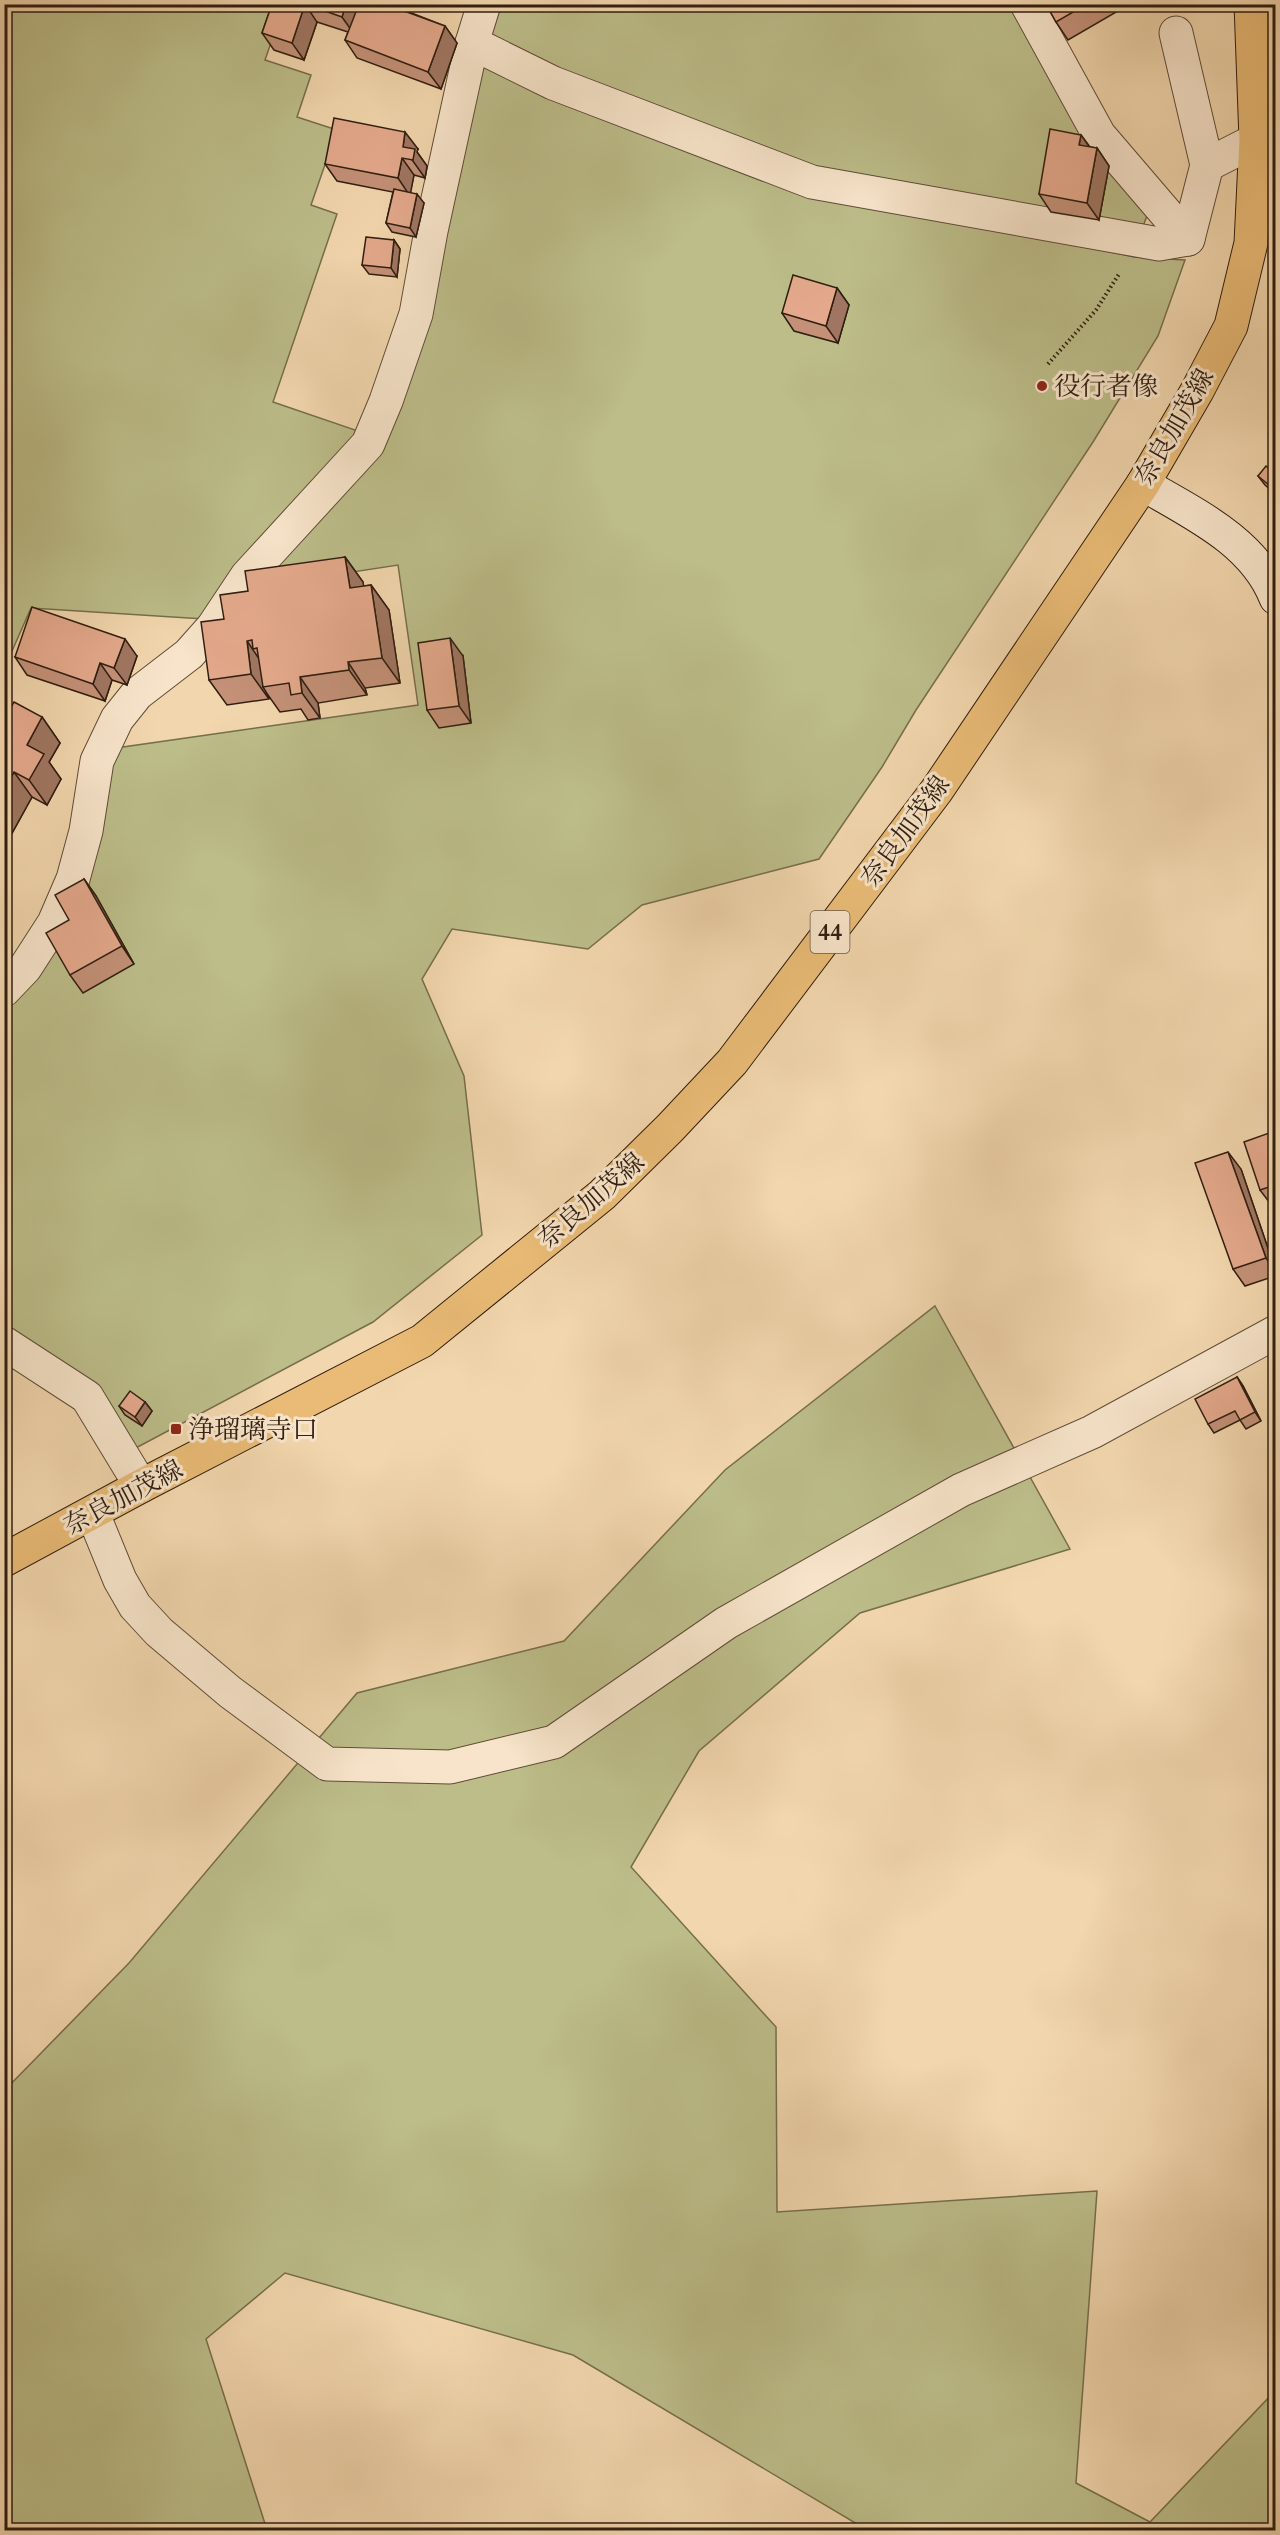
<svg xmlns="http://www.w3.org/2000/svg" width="1280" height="2535" font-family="Cardo,'Noto Serif JP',serif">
<rect width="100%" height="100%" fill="#f2d6ad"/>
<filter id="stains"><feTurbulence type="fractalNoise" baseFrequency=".00333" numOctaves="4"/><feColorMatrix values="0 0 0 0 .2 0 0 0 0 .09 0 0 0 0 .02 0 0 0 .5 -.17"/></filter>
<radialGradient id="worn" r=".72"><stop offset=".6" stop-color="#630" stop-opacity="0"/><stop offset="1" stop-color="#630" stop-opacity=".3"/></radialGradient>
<g fill="#bcbd89" stroke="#766e4c" stroke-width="1.5">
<path d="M5 5H284L265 60 311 75 297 117 337 130 311 205 337 214 273 402 361 432 204 619 31 608 5 667Z"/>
<path d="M495 5H1018L1148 213 1142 229 815 171 647 112 485 36Z"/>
<path d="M476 52 810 187 1134 257 1185 260 1158 336 1093 442 916 710 882 767 819 859 642 905 588 949 452 929 422 979 464 1076 482 1235 373 1322 132 1450 5 1329 4 999 30 972 109 749 418 705 398 565 247 588 372 448Z"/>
<path d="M935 1306 1070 1549 860 1613 699 1751 631 1867 776 2027 777 2212 1097 2191 1076 2483 1150 2522 1275 2391V2530H867L573 2355 285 2273 206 2339 267 2530H5L4 2091 129 1963 357 1693 564 1641 725 1470Z"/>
</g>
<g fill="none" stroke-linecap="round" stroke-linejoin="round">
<g stroke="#604c37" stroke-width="35">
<g id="street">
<path d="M1027 4 1099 135 1188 239"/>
<path d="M1176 33 1207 165"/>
<path d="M472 43 484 4"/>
<path d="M4 990 25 968 54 923 73 879 86 831 97 761 117 719 137 694 189 654 213 627 247 576 368 444 386 401 416 314 431 231 472 43 553 83 812 182 1159 244 1188 239 1207 165 1256 140"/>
<path d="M4 1343 87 1397 141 1486"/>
<path d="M93 1514 120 1580 135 1606 159 1632 230 1692 327 1764 450 1767 554 1742 726 1623 961 1490 1092 1432 1276 1332"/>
</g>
</g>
<g stroke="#301e10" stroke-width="35">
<path id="secondary" d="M1143 484C1192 513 1254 541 1276 598"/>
</g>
<g stroke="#301e10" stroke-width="35">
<path id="primary" d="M4 1560 141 1486 422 1341 602 1195 670 1128 732 1062 937 790 1143 484 1197 391 1231 326 1251 243 1256 140 1251 4"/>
</g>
<path stroke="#301e10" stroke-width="4" stroke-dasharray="1.5 3" stroke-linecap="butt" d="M1048 364 1096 310 1119 274"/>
<use href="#street" stroke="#f7e4ca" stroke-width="33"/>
<use href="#secondary" stroke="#f7e4ca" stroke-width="33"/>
<use href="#primary" stroke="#e9bb76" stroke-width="33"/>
</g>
<g fill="#c49178" stroke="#301e10" stroke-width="1.5">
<path d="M272 4H403L409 12 445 26 457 43 441 89 357 58 345 40 348 32 317 22 304 60 274 50 262 33Z"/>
<path d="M1046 4H1130L1068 40 1056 22Z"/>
<path d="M1081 135 1090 147 1097 148 1109 166 1099 220 1051 212 1039 194Z"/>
<path d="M418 149 417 152 427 166 425 178 414 175 410 193 424 203 416 237 392 232 386 223 393 192 337 181 325 164Z"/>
<path d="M394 240 400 249 397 277 369 274 362 265Z"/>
<path d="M837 288 849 305 838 343 794 331 782 313Z"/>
<path d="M1275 474V494L1265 485 1258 476Z"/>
<path d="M345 557 363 582V586L371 585 389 610 400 683 365 688 367 695 318 703 320 718 308 720 301 709 280 712 268 695 269 699 227 705 209 680 224 619 248 591Z"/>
<path d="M137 656 127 685 112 680 105 701 27 675 15 657Z"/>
<path d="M463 656 471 723 439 728 427 710Z"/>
<path d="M42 717 60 743 49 762 61 779 47 805 32 797 11 835 4 831V719Z"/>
<path d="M84 879 96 896 134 964 83 993 70 975 69 920Z"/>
<path d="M1275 1131V1206L1273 1207 1260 1190Z"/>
<path d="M1241 1169 1275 1269V1276L1245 1286 1233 1269Z"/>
<path d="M1237 1377 1243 1386 1261 1421 1246 1429 1240 1420 1214 1433 1208 1424Z"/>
<path d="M145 1402 152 1411 142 1426 125 1415 119 1406Z"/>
</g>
<g fill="#a07662" stroke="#301e10" stroke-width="1.5">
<path d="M305 4 317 22 304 60 292 43Z"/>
<path d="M346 4H364L354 34 342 17Z"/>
<path d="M397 4H403L411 16 396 8Z"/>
<path d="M445 26 457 43 441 89 428 72Z"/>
<path d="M405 132 418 149 417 152 427 166 425 178 403 147Z"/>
<path d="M1081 135 1093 152 1079 145Z"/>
<path d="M1097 148 1109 166 1099 220 1087 203Z"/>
<path d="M402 158 414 175 410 196 398 178Z"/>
<path d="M417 194 424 203 416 237 410 228Z"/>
<path d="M394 240 400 249 397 277 391 268Z"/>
<path d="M837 288 849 305 838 343 826 326Z"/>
<path d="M1275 477V493L1269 485Z"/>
<path d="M345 557 363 582 368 614 350 588Z"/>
<path d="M371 585 389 610 400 683 382 658Z"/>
<path d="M450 638 463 656 471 723 459 706Z"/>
<path d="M125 639 137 656 127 685 114 668Z"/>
<path d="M247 641 264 666 263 687 268 695 269 699 251 674Z"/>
<path d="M348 662 365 688 367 695 349 670Z"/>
<path d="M100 663 112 680 105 701 93 684Z"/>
<path d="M300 677 318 703 320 718 302 693Z"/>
<path d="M42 717 60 743 49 762 61 779 47 805 29 780 27 745Z"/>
<path d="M14 772 32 797 11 835 4 825V790Z"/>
<path d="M84 879 96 896 134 964 122 946Z"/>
<path d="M1228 1152 1241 1169 1275 1269V1272L1266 1258Z"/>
<path d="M1237 1377 1243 1386 1261 1421 1255 1412Z"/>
<path d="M145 1402 152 1411 142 1426 135 1417Z"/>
</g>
<g fill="#e4a98c" stroke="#301e10" stroke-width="1.5">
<path d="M272 4H305L292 43 262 33Z"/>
<path d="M305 4H346L342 17Z"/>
<path d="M359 4H397L396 8 445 26 428 72 345 40Z"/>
<path d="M1046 4H1087L1056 22Z"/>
<path d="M334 118 405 132 403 147 415 149 413 160 402 158 398 178 325 164Z"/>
<path d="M1050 129 1081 135 1079 145 1097 148 1087 203 1039 194Z"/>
<path d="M394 189 417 194 410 228 386 223Z"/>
<path d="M366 237 394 240 391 268 362 265Z"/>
<path d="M793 275 837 288 826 326 782 313Z"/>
<path d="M1266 466 1275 474V477L1269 485 1258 476Z"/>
<path d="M345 557 350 588 371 585 382 658 348 662 349 670 300 677 302 693 291 695 289 683 263 687 257 648 253 649 252 640 247 641 251 674 209 680 201 622 224 619 220 595 248 591 245 571Z"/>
<path d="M32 607 125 639 114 668 100 663 93 684 15 657Z"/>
<path d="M450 638 459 706 427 710 418 643Z"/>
<path d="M14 702 42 717 27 745 44 754 29 780 14 772 4 790V719Z"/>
<path d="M84 879 122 946 70 975 46 933 69 920 55 895Z"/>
<path d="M1275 1131V1185L1260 1190 1244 1142Z"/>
<path d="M1228 1152 1266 1258 1233 1269 1195 1163Z"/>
<path d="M1237 1377 1255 1412 1240 1420 1235 1411 1208 1424 1195 1399Z"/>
<path d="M130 1391 145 1402 135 1417 119 1406Z"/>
</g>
<g fill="#8f2418" stroke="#f7e4ca" stroke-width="2">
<circle cx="1042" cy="386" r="6"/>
<rect x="170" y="1423" width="12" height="12" rx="3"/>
</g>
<g text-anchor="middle" stroke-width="6" stroke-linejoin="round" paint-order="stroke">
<rect fill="#f7e4ca" stroke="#6c5948" stroke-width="1.5" x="810.5" y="911" width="39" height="42" rx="4.5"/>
<g font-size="24" font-weight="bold" fill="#301e10">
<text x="830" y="940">44</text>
</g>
<g font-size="26" fill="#301e10" stroke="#f7e4ca" text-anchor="start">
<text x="1054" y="395">役行者像</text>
<text x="188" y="1438">浄瑠璃寺口</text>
</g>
<g font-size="26" fill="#301e10" stroke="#f7e4ca">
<text transform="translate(1174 427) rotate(-60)" y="9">奈良加茂線</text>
<text transform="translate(905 831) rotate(-54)" y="9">奈良加茂線</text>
<text transform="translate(591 1200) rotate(-41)" y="9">奈良加茂線</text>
<text transform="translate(123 1497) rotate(-28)" y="9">奈良加茂線</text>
</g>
</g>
<rect width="1280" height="2535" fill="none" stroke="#f2d6ad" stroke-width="24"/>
<rect x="6" y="6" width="1268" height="2523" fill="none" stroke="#301e10" stroke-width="3"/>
<rect x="12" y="12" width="1256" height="2511" fill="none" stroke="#301e10" stroke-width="1.5"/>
<rect width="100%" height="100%" filter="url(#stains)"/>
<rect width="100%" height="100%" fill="url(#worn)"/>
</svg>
